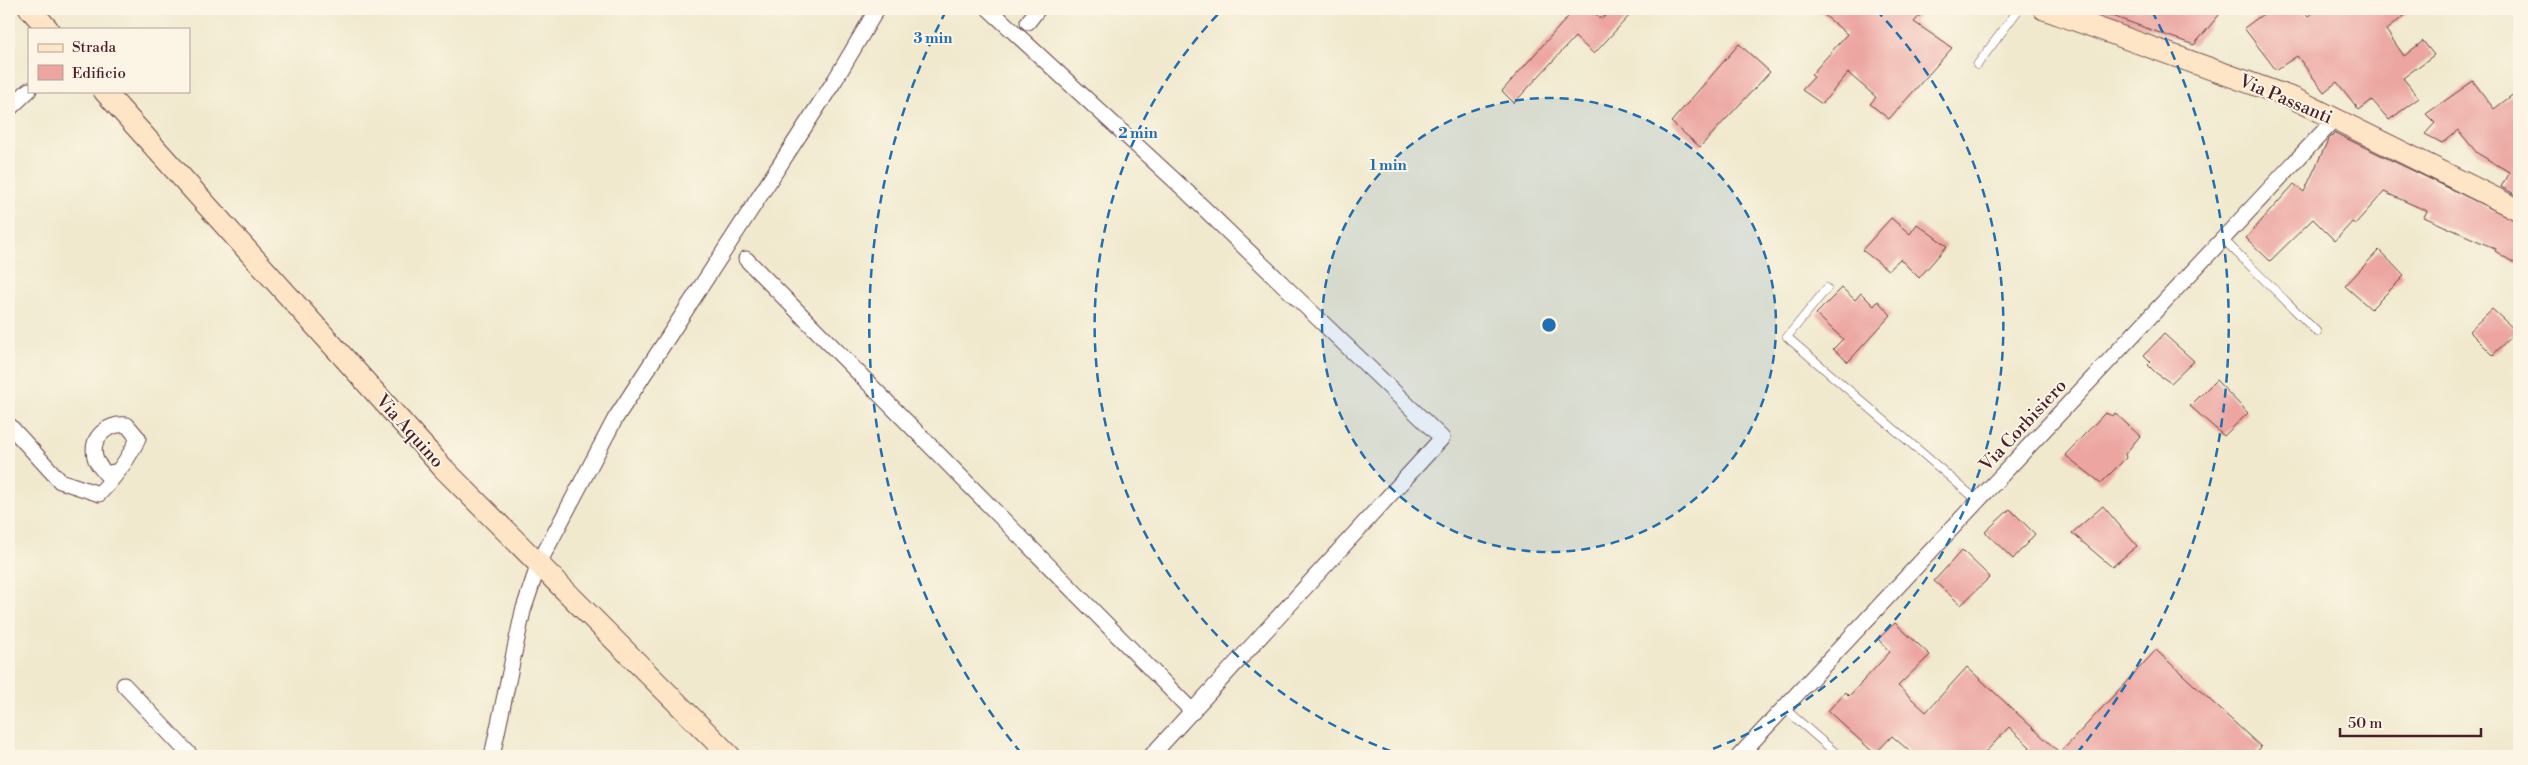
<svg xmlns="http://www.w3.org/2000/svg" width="2528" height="765" font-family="'Libre Bodoni',serif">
<rect width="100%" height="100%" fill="#fcf5e5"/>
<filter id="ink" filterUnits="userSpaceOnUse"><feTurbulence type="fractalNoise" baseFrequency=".02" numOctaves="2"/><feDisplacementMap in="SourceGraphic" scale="10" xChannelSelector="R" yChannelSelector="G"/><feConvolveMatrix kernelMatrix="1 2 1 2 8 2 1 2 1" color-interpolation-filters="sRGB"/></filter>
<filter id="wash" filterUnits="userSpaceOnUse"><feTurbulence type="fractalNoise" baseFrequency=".0096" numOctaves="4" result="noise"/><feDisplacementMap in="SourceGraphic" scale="20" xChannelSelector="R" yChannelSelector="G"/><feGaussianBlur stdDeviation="1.12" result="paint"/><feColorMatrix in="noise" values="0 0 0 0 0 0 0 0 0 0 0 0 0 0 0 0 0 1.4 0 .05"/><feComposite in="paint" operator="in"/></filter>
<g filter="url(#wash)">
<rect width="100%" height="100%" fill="#f0e9ce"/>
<g id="blocks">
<g fill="#eca5a1">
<path d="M1575 9H1589L1602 19 1611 9H1622L1629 16 1594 54 1575 37 1514 103 1502 91Z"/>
<path d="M1817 9H1926L1914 22 1952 48 1889 119 1870 104 1876 97 1848 73 1822 104 1802 90 1814 77 1811 75 1847 34Z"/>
<path d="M2098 9H2224L2194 45 2098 11Z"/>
<path d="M2270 9H2301L2308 16 2318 9H2413L2386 30 2404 56 2423 41 2434 55 2403 78 2419 98 2389 120 2372 100 2359 110 2337 82 2324 92 2297 56 2276 70 2244 28Z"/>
<path d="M1739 44 1770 72 1700 147 1671 122Z"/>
<path d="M2473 81 2494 109 2519 90V196L2501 187 2509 172 2477 153 2458 130 2442 143 2425 134 2435 123 2426 114Z"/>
<path d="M2335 133 2519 222V266L2495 251 2496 249 2424 217 2427 211 2384 192 2355 224 2352 222 2335 241 2313 219 2270 261 2246 238 2294 184 2304 192 2328 140Z"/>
<path d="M1891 218 1910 234 1917 224 1947 246 1919 278 1900 259 1888 270 1862 250Z"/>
<path d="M2379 250 2404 276 2371 309 2345 286Z"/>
<path d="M1842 288 1855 300 1861 293 1874 306 1878 301 1891 315 1848 362 1833 349 1843 339 1816 314Z"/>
<path d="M2492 309 2516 331 2493 355 2469 331Z"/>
<path d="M2164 334 2194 361 2171 383 2156 373 2148 365 2151 362 2144 355Z"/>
<path d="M2216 380 2248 413 2224 436 2190 406Z"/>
<path d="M2105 413 2113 416 2115 413 2140 436 2125 454 2126 458 2101 483 2065 455Z"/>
<path d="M2103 506 2137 546 2112 567 2072 533Z"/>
<path d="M2010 509 2035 534 2013 559 1985 532Z"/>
<path d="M1962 550 1990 577 1961 605 1934 581Z"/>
<path d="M1895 623 1930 655 1898 686 1926 712 1967 667 2060 753 2156 650 2261 747 2253 756H2021L2030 747 2009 727 1982 756H1915L1892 736 1875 754 1828 711 1845 692 1849 696 1890 652 1878 639Z"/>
</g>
</g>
</g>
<g filter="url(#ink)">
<use href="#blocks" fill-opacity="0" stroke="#633d43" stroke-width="1"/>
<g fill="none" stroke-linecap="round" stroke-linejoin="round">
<g stroke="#633d43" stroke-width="9">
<g id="lane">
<path d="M1977 65 2019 9"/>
<path d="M2223 239 2317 332"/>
<path d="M1827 288 1787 337 1978 501"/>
<path d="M1784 708 1839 756"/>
</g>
</g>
<g stroke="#633d43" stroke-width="17">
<g id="street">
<path d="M989 9 1185 190 1442 438 1151 756"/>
<path d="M1028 22 1038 9"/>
<path d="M9 109 29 90"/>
<path d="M746 259 1193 712"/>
<path d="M9 425 60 481 99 494C114 478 129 459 138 438L127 425C109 423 90 436 95 457 96 463 102 469 106 474L118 471"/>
<path d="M124 685 191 756"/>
<path d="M492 756 523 611 539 563 615 419 835 80 877 9"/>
<path d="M1739 756 2335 119"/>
</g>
</g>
<g stroke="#633d43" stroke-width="23">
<g id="secondary">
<path d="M30 9 48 29"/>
<path d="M2044 9 2295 99 2519 210"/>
<path d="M104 91 444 469 730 756"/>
</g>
</g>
<use href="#lane" stroke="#fff" stroke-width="8"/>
<use href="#street" stroke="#fff" stroke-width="15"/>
<use href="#secondary" stroke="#fde5c5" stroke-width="21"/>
</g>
</g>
<circle cx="1549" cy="325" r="227" fill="#1f6fb2" fill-opacity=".12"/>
<g fill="none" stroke="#1f6fb2" stroke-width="2.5" stroke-dasharray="9 6">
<circle cx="1549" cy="325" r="227"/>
<path d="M1405 756A454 454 0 0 1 1222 10M1876 10A454 454 0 0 1 1693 756"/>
<path d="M1021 753A680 680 0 0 1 946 11M2152 11A680 680 0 0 1 2077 753"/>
</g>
<g text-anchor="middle" stroke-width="4" stroke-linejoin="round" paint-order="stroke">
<g font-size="18" fill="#4a1f2b" stroke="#fcf5e5">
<text transform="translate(2286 99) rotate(23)" y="6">Via Passanti</text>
<text transform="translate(2023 425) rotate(-47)" y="6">Via Corbisiero</text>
<text transform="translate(410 431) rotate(48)" y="6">Via Aquino</text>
</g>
</g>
<circle cx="1549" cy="325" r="8" fill="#1f6fb2" stroke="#fcf5e5" stroke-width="2.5"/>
<g font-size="15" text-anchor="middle" font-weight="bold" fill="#1f6fb2" stroke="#fcf5e5" stroke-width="4" stroke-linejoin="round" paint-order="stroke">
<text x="933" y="43">3 min</text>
<text x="1138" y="138">2 min</text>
<text x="1388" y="170">1 min</text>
</g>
<rect width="2528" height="765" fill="none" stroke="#fcf5e5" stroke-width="30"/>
<rect x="28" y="28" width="162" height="65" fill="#fcf5e5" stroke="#b59f9b"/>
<rect x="38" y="44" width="25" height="8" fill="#fde5c5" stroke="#b59f9b"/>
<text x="72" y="52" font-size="15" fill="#4a1f2b">Strada</text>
<rect x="38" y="65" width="25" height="15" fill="#eca5a1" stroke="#b59f9b"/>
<text x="72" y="78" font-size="15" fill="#4a1f2b">Edificio</text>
<path d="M2340 728v8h141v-8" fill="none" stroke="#4a1f2b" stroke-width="2.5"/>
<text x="2348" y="728" font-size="15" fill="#4a1f2b" stroke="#fcf5e5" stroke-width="4" paint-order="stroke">50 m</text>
</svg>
